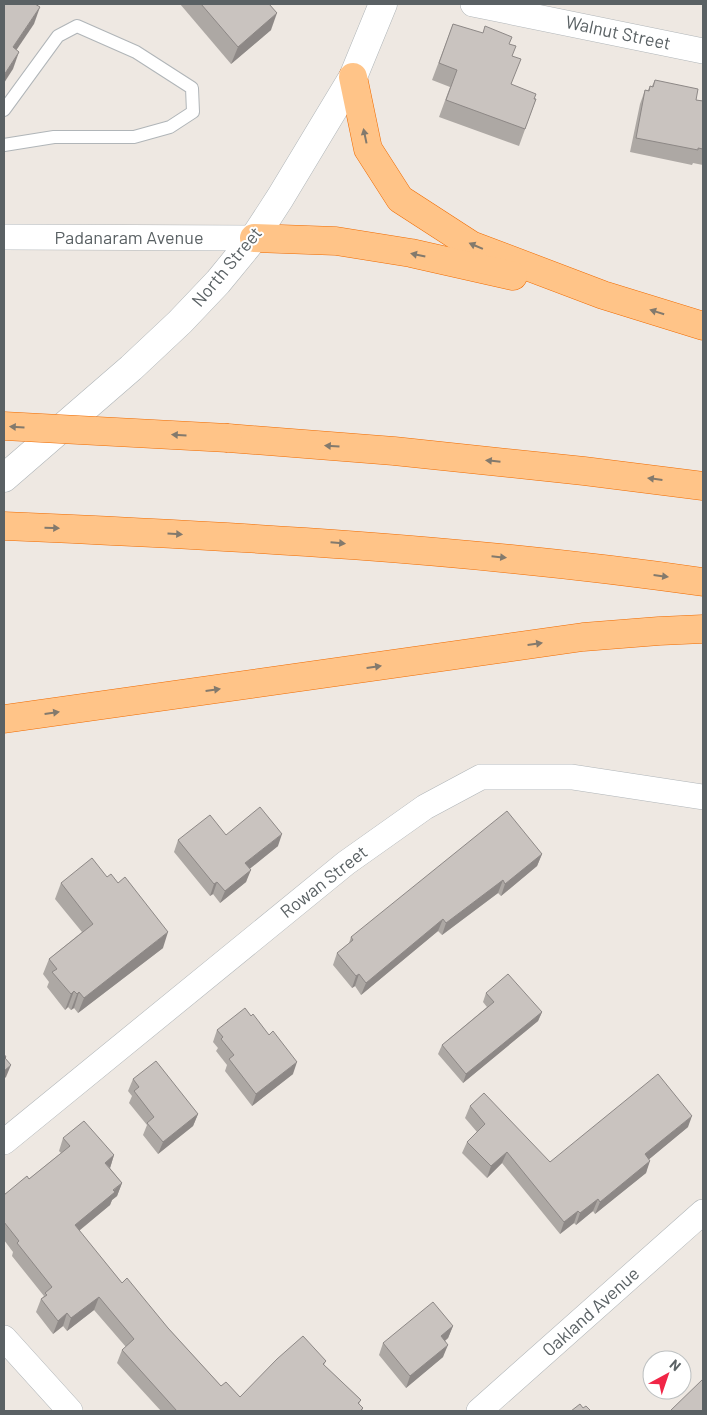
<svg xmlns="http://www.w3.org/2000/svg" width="707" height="1415" font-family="Barlow,sans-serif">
<rect width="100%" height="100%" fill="#eee8e2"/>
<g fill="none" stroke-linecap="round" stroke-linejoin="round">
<g stroke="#b0b5b8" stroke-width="14">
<path id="service" d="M4 110 58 36 77 26 136 52 192 88 193 112 170 127 134 137H54L4 145"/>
</g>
<g stroke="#b0b5b8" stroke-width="26">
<g id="minor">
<path d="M473 4 703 51"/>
<path d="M4 237 254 238"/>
<path d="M4 1142 346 863 425 807 481 777H572L703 797"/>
<path d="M4 1338 70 1411"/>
<path d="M479 1411 703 1212"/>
</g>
</g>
<g stroke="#afb5b8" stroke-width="29">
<path id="secondary" d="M4 478 131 368 180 322 218 282 254 238 280 198 353 77 383 4"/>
</g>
<g stroke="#f06b00" stroke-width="29">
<g id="motorway">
<path d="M353 77 368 149 400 199 471 245 603 295 703 326"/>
<path d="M254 238 336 241 411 253 513 276"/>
<path d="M228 438 394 451 584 471 703 486"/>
<path d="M4 526C238 536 471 549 703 582"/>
<path d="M4 719 583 637 659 631 703 629"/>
</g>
</g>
<use href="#service" stroke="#fff" stroke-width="12"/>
<use href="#minor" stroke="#fff" stroke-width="25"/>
<use href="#secondary" stroke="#fff" stroke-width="28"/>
<use href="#motorway" stroke="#ffc488" stroke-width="28"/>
<g stroke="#f06b00" stroke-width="29" stroke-linecap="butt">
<path id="motorway-bridge" d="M4 426 228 438"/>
</g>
<use href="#motorway-bridge" stroke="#ffc488" stroke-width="28"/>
</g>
<g fill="#ada8a4">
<path d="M180 4H269L271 30 231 64Z"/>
<path d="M453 24 509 44 512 56 511 85 536 99 519 146 439 117 450 87 432 80Z"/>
<path d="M655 80 696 100 703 101V165L693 163 692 165 630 152 640 104 645 90H648L650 86H652Z"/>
<path d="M226 835 278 846 249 869 246 882 220 903 213 894 210 896 174 852 178 840Z"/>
<path d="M542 854 537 866 501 896 498 893 442 935 438 931 361 995 355 986 352 988 333 965 337 953 349 943 351 937Z"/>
<path d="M61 883 163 948 78 1013 74 1008 71 1010 68 1007 65 1010 47 987 49 982 43 974 49 959 82 932 55 899Z"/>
<path d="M486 993 542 1012 538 1021 463 1083 438 1054 442 1045 487 1007 483 1002Z"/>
<path d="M217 1030 293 1074 252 1106 225 1071 227 1065 216 1051 218 1048 213 1042Z"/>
<path d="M133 1079 198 1114 193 1126 158 1154 143 1135 147 1125 129 1103 132 1096 128 1091Z"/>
<path d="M470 1106 550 1162 688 1127 649 1159 646 1173 595 1214 593 1211 576 1225 574 1223 560 1234 502 1163 487 1178 462 1153 467 1142 477 1132 465 1118Z"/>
<path d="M63 1138 114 1155 110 1168 122 1183 117 1196 112 1200 110 1205 79 1231 122 1283 168 1328 221 1386 240 1397 326 1361 324 1365 361 1400 359 1404 363 1408 362 1411H161L117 1363 122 1350 126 1347 94 1310 67 1331 63 1326 53 1334 36 1312 41 1299 44 1296 12 1256 13 1252 4 1240V1195L29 1179 61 1153 59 1151Z"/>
<path d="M453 1326 448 1338 445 1341 443 1357 406 1388 379 1355 383 1343Z"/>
</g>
<g fill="#8d8886">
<path d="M40 7 34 24 7 64 13 47Z"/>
<path d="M277 13 271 30 231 64 238 47Z"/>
<path d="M19 52 13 69 4 83V75Z"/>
<path d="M282 834 278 846 241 876 245 863Z"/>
<path d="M542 854 537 866 501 896 505 884Z"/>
<path d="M251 870 246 882 220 903 225 891Z"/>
<path d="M503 880 498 893 442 935 446 923Z"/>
<path d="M217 882 213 894 210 896 214 884Z"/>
<path d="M443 919 438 931 361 995 366 983Z"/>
<path d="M168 932 163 948 78 1013 84 998Z"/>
<path d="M359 974 355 986 352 988 356 976Z"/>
<path d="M74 991 68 1007 65 1010 71 994Z"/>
<path d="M79 992 74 1008 71 1010 77 994Z"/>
<path d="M542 1012 538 1021 463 1083 466 1074Z"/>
<path d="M297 1062 293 1074 252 1106 256 1094Z"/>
<path d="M11 1065 6 1077 4 1079V1071Z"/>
<path d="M198 1114 193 1126 158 1154 163 1142Z"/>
<path d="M692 1116 688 1127 641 1166 645 1154Z"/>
<path d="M507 1152 502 1163 487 1178 491 1166Z"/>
<path d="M114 1155 110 1168 105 1163Z"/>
<path d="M650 1161 646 1173 595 1214 600 1202Z"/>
<path d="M122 1183 117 1196 112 1200 110 1205 70 1238 75 1225Z"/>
<path d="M598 1199 593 1211 576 1225 580 1213Z"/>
<path d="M578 1211 574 1223 560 1234 564 1222Z"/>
<path d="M99 1297 94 1310 67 1331 71 1318Z"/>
<path d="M67 1313 63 1326 53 1334 58 1321Z"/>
<path d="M453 1326 448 1338 436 1348 441 1336Z"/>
<path d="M448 1345 443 1357 406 1388 410 1376Z"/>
</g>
<g fill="#c9c3bf" stroke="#8d8886">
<path d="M4 4H35L40 7 13 47 19 52 4 75Z"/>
<path d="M201 4H269L277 13 238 47Z"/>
<path d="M453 24 483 33 485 26 512 37 509 44 516 46 512 56 521 59 511 84 536 94 534 99H536L525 129 446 100 457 70 439 63Z"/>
<path d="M655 80 698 89 696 100 703 101V149L698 148V150L636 138 645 90 649 91 650 86 653 87Z"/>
<path d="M260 807 282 834 245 863 251 870 225 891 217 882 214 884 178 840 210 815 226 835Z"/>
<path d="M507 811 542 854 505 884 503 880 446 923 443 919 366 983 359 974 356 976 337 953 353 940 351 937Z"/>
<path d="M92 858 107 877 111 874 118 883 125 877 168 932 84 998 79 992 77 994 74 991 71 994 52 972 57 969 49 959 93 924 61 883Z"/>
<path d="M508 974 542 1012 466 1074 442 1045 494 1002 486 993Z"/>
<path d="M245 1008 251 1016 253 1014 269 1035 273 1031 297 1062 256 1094 229 1059 234 1055 221 1039 223 1037 217 1030Z"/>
<path d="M4 1054 6 1057 5 1058 11 1065 4 1071Z"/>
<path d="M156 1061 198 1114 163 1142 147 1123 154 1117 134 1091 139 1087 133 1079Z"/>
<path d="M658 1074 692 1116 645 1154 650 1161 600 1202 598 1199 580 1213 578 1211 564 1222 507 1152 491 1166 467 1142 485 1124 470 1106 484 1093 550 1162Z"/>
<path d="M84 1121 114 1155 105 1163 122 1183 113 1190 115 1192 75 1225 122 1283 127 1278 168 1328 221 1386 226 1382 240 1397 277 1359 303 1336 326 1361 323 1364 361 1400 358 1403 363 1408 360 1411H177L122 1350 134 1339 99 1297 71 1318 67 1313 58 1321 41 1299 47 1295 45 1293 52 1287 17 1243 19 1241 4 1222V1195L27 1176 29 1179 70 1146 63 1138Z"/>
<path d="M433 1302 453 1326 441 1336 448 1345 410 1376 383 1343Z"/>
<path d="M703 1379V1411H670Z"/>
<path d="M580 1404 583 1408 586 1406 591 1411H571Z"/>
</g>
<defs><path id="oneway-solid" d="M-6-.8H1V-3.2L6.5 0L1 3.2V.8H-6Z" transform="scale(1.25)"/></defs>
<g fill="#837a6d">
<use href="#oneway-solid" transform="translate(365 136) rotate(-102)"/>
<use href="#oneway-solid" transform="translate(476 246) rotate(-157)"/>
<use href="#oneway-solid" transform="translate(418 255) rotate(-168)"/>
<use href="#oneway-solid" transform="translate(657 312) rotate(-163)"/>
<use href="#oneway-solid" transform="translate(17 427) rotate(-177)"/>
<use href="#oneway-solid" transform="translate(179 435) rotate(-177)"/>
<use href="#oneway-solid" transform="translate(332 446) rotate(-176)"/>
<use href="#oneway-solid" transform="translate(493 461) rotate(-174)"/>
<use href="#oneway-solid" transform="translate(655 479) rotate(-173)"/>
<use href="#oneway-solid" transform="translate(52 528) rotate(2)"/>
<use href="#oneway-solid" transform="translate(175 534) rotate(3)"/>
<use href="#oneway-solid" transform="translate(338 543) rotate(5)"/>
<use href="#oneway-solid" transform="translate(499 557) rotate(6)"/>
<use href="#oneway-solid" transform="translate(661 576) rotate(7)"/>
<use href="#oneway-solid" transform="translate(535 644) rotate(-8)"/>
<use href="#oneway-solid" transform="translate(374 667) rotate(-8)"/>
<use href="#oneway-solid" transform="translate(213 690) rotate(-8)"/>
<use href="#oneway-solid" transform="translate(52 713) rotate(-8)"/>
</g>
<g text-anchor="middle" stroke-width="4" stroke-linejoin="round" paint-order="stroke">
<g font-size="18" fill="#5a6164" stroke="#fff">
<text transform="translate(618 33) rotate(12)" y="6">Walnut Street</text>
<text x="129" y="244">Padanaram Avenue</text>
<text transform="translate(227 267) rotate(-50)" y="6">North Street</text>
<text transform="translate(324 882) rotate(-38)" y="6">Rowan Street</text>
<text transform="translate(591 1312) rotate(-42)" y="6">Oakland Avenue</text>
</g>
</g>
<rect width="707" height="1415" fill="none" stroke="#5a6164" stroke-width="10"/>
<g transform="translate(667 1375) rotate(40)"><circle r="24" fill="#ffffff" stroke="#bdc0c1"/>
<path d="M0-4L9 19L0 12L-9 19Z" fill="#f12546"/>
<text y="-8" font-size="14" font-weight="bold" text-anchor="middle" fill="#5a6164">N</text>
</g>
</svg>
